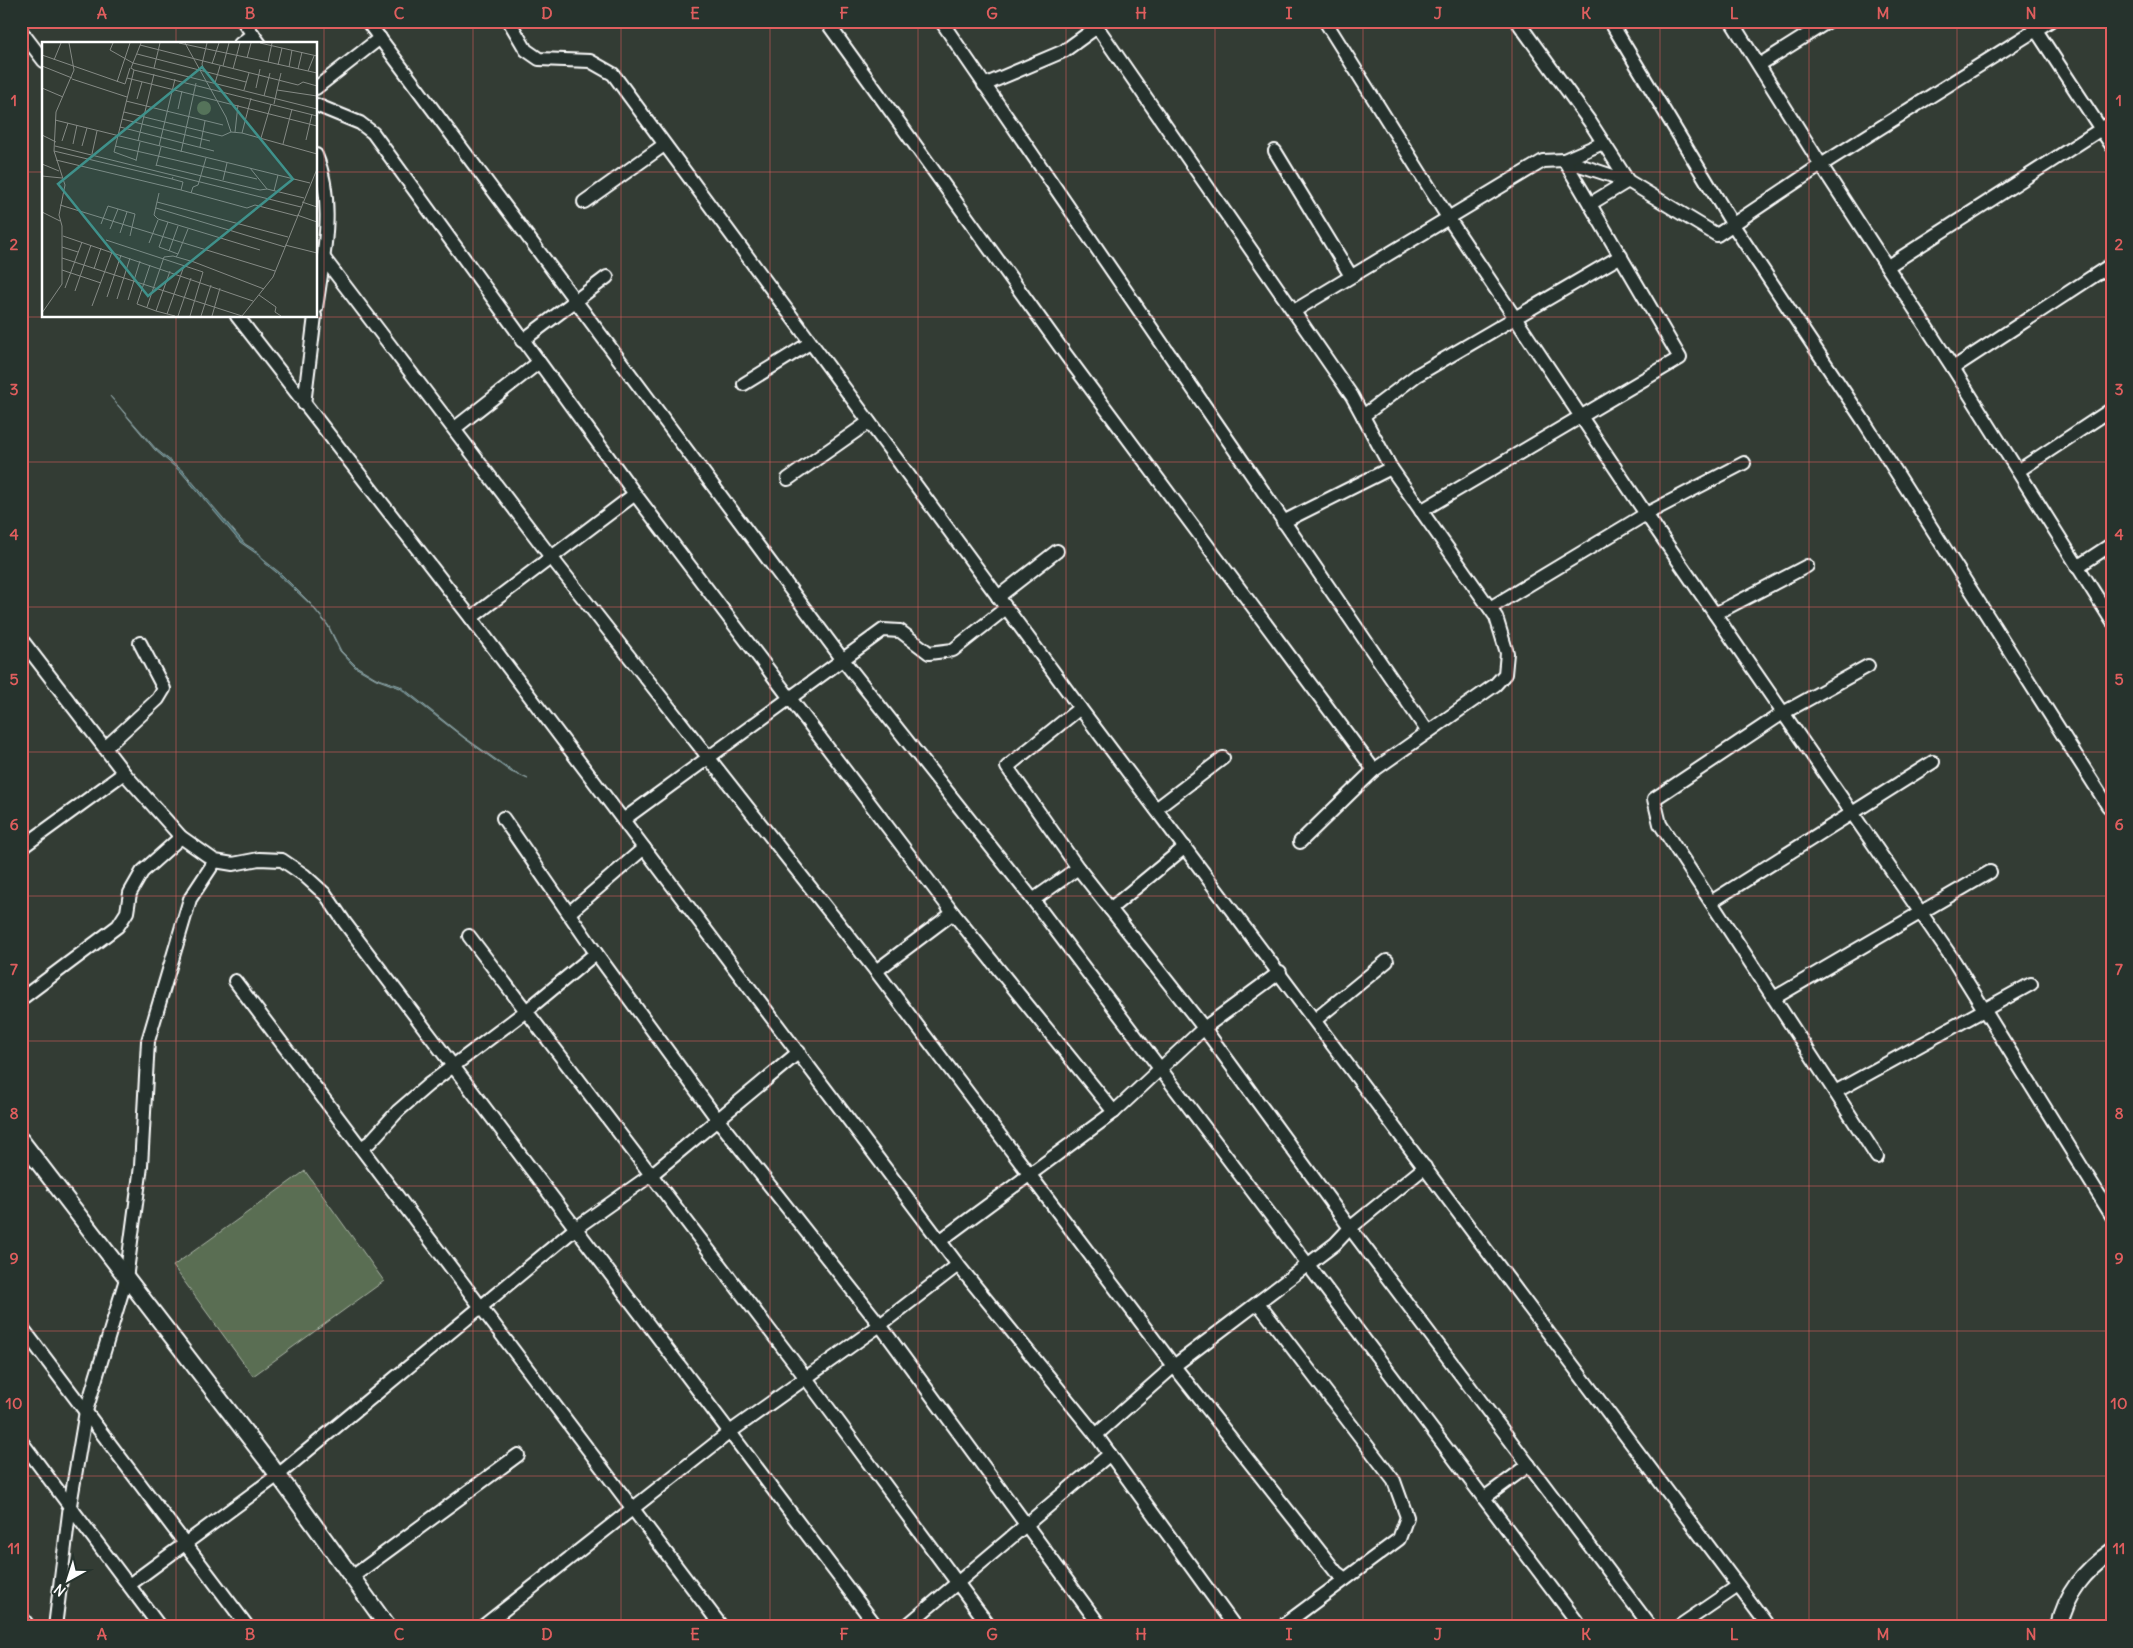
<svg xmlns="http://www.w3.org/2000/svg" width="2133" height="1648" font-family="Delius,sans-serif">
<rect width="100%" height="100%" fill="#333c34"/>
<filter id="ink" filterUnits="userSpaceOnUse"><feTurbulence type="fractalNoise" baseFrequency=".02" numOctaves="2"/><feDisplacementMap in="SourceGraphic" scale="10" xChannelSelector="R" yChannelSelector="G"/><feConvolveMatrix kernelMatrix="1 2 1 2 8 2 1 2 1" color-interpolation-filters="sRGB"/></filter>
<g filter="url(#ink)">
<path fill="#5a6e52" stroke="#acb6a8" d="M305 1171 384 1281 253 1376 173 1266Z"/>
<path fill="#496c6f" stroke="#92a7a9" d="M110 396 156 449 184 472 245 544 258 552 265 561 280 573 310 603 328 625 341 651 356 666 376 678 400 686 464 737 512 771 528 779 511 772 464 738 400 688 376 679 355 667 340 651 328 626 311 605 276 572 265 563 257 554 240 542 182 473 155 450Z"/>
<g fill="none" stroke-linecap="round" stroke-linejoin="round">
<g stroke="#fff" stroke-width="16">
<g id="minor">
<path d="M243 21 260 44"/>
<path d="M367 21 843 660 1033 900 1581 1627"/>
<path d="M509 21 526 50 539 59 590 61 613 74 1080 708"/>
<path d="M826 21 1066 355 1374 770"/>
<path d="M941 21 1428 732"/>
<path d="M1093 21 1352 396 1391 468 1496 617 1507 653 1505 674 1495 685 1374 770 1300 842"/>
<path d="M1325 21 1449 219 1646 514 1954 961 2112 1216"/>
<path d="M1517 21 1590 122 1628 181 1717 235 1821 165 2050 21"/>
<path d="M1610 21 1733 225 1865 423 2108 806"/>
<path d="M1731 21 1821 165 1953 368 2112 621"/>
<path d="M2030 21 2112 146"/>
<path d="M21 31 44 61"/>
<path d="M240 44 253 34"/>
<path d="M1759 65 1829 21"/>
<path d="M984 85 1064 51 1097 27"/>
<path d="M316 88 380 38"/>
<path d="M316 105 360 123 373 133 635 494 953 913 1114 1112"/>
<path d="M1275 151 1351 276"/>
<path d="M316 155C336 203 323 259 316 308"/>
<path d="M584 202 664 145"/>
<path d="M323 257 551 557 876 971 1174 1366 1336 1572 1345 1579"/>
<path d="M1888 266 2112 122"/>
<path d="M1294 311 1543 161 1564 160 1628 181 1590 204"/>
<path d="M237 316 471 618 958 1265 1096 1435 1235 1627"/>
<path d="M522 341 607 277"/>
<path d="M1953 368 2112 264"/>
<path d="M744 384 810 343"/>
<path d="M304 404 315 316"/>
<path d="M1363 416 1417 375 1621 256"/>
<path d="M455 428 538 363"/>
<path d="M2018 471 2112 409"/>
<path d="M788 479 869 422"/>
<path d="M1421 511 1680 358 1564 160 1603 143"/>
<path d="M1283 522 1391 468"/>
<path d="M2077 567 2112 544"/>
<path d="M998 597 1057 551"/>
<path d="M1490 608 1646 514 1744 463"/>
<path d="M1715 614 1807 566"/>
<path d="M471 618 635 494"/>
<path d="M21 639 124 773 181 837 215 861 233 864 259 859 282 860 304 875 326 895 345 923 877 1627"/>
<path d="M1868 666 1783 713 1654 799 1660 824 1835 1092 2031 984"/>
<path d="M105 748 158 699 164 689 140 643"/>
<path d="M1156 809 1223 758"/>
<path d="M503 818 596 953 718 1120 880 1325 1101 1627"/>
<path d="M623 820 883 630 900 631 929 653 953 650 1006 608"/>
<path d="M21 848 124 773"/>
<path d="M1078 868 1007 767 1080 708 1769 1627"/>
<path d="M1033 900 1078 868 1204 1028 1350 1228 1651 1627"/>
<path d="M1711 902 1933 762"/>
<path d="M1110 909 1185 847"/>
<path d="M569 913 644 848"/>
<path d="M469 936 806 1378 990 1627"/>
<path d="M876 971 953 913"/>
<path d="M235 981 722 1627"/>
<path d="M1774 998 1990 872"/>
<path d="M21 999 118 926 127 912 130 893 142 872 181 837"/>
<path d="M1315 1020 1387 961"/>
<path d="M1835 1092 1877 1157"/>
<path d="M361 1148 370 1142 398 1111 428 1085 526 1011 596 953"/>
<path d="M941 1240 1114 1112 1204 1028 1280 972"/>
<path d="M1258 1303 1394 1481 1407 1517 1399 1539 1281 1627"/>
<path d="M21 1326 248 1627"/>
<path d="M1096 1435 1174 1366 1335 1244 1350 1228 1425 1167"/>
<path d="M21 1441 160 1627"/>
<path d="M1484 1498 1529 1465"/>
<path d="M352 1577 518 1455"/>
<path d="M129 1585 278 1475 576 1228 651 1175 799 1052"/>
<path d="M21 1616 29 1627"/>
<path d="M55 1627 70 1505 86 1411 126 1279 141 1166 148 1041 190 899 215 861"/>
<path d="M482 1627 730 1432 880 1325 958 1265"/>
<path d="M905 1627 1110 1454"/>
<path d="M1678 1627 1738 1586"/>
</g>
</g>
<g stroke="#fff" stroke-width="19">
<g id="tertiary">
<path d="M21 1140 278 1475 388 1627"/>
<path d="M2058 1627C2066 1593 2084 1571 2112 1551"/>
</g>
</g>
<use href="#minor" stroke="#26332d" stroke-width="12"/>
<use href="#tertiary" stroke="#26332d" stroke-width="15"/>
</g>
</g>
<path fill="none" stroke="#e05e5e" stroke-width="1" stroke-opacity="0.55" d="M176 21V44M324 21V1627M473 21V1627M621 21V1627M770 21V1627M918 21V1627M1066 21V1627M1215 21V1627M1363 21V1627M1512 21V1627M1660 21V1627M1809 21V1627M1957 21V1627M21 172H44M316 172H2112M176 316V1627M21 317H2112M21 462H2112M21 607H2112M21 752H2112M21 896H2112M21 1041H2112M21 1186H2112M21 1331H2112M21 1476H2112"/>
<g transform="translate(42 42)">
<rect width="275" height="275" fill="#333c34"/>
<path d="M155 66a7 7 0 1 1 14 0a7 7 0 1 1-14 0Z" fill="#5a6e52"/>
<path fill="none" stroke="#858a85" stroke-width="1" d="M71 1 68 8 91 21 275 67M137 1 226 20 230 1M143 1 184 75 189 90M218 1 275 14M98 3 256 43 261 40 275 44M95 12 204 40M0 13 83 42 88 26M205 16 209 1M12 18 19 1M226 20 275 31M170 22 177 1M236 23 240 6M0 24 30 36M181 24 187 1M247 25 250 8M112 26 118 1M191 27 198 1M256 27 260 10M92 28 275 74M162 29 160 22 165 1M266 29 272 14M85 36 275 84M30 37 85 55M75 40 88 1M173 41 178 24M0 46 21 55M214 46 218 27M202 48 207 31M235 48 239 31M222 54 228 31M95 57 100 40M84 59 181 83M232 62 235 48 275 54M136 67 140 49M82 70 180 94 189 90 200 91 275 112M80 77 168 99M13 78 268 141M78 85 172 109M193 90 196 63M200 91 209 56M0 93 14 100M219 96 229 62M264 98 270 72M20 99 26 81M96 99 112 32M31 102 35 83M241 102 250 67M13 104 259 165M40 104 45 86M73 104 215 137M117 104 133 37M158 105 163 79M12 109 130 137 131 135M139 110 154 41M50 112 55 89M14 118 139 148 141 140 130 137M94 118 72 110 92 28 89 26 99 1M94 119 98 100M0 122 17 129M114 123 218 148 225 147M114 124 119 105M208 126 225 147 262 156M0 134 20 136M181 138 185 121M139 148 205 166 213 163 255 174M232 149 236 133M117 151 112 173 116 177 218 208M149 151 151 145 156 143 164 116M115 160 246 195M260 160 275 165M18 163 233 229M114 166 243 205M0 170 18 179M255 173 275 180M126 180 117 205 136 212 134 215M59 182 66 164 93 172 88 194M68 187 76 167M78 191 85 170M21 194 211 259M64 198 161 230 148 274M107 201 116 178M243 203 275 211M20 205 36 210M127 209 136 184M136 212 146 187M20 216 200 274M108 223 95 262 114 269M52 227 59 206M20 228 59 241M128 229 114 269 133 274M23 246 40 200M33 249 49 203M217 253 234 265 233 270 239 274M65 255 79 213M75 257 88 216M86 258 98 219M50 264 70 210M105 265 122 215 131 214 152 220 222 247M0 271 20 242V184L17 173 23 143 12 109 14 70 32 28 27 1M125 272 142 224M136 274 149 236M159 274 169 243M170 274 178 246M200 274 231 235 275 127"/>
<path fill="#3f918b" fill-opacity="0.15" stroke="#3f918b" stroke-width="2.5" d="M160 25 251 137 106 254 16 142Z"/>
<rect width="275" height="275" fill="none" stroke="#fff" stroke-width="2.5"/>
</g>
<rect width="2133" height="1648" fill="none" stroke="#26332d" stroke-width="55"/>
<g transform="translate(68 1580) rotate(219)" stroke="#26332d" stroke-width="4" paint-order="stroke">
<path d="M0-4L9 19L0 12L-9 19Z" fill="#ffffff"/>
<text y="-8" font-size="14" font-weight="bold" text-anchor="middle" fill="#ffffff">N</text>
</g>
<rect x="28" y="28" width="2078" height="1592" fill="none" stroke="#e05e5e" stroke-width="2"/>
<g font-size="16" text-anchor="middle" font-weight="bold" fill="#e05e5e">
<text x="102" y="19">A</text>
<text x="250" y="19">B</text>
<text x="399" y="19">C</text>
<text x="547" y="19">D</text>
<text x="695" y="19">E</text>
<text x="844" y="19">F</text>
<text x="992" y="19">G</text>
<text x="1141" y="19">H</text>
<text x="1289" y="19">I</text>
<text x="1438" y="19">J</text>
<text x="1586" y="19">K</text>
<text x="1734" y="19">L</text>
<text x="1883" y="19">M</text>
<text x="2031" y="19">N</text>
<text x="14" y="106">1</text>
<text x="2119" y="106">1</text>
<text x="14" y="250">2</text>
<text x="2119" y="250">2</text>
<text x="14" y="395">3</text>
<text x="2119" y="395">3</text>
<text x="14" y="540">4</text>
<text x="2119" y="540">4</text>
<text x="14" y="685">5</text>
<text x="2119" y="685">5</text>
<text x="14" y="830">6</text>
<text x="2119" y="830">6</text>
<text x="14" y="975">7</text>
<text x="2119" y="975">7</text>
<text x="14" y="1119">8</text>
<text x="2119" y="1119">8</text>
<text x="14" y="1264">9</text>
<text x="2119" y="1264">9</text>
<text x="14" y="1409">10</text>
<text x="2119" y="1409">10</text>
<text x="14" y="1554">11</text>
<text x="2119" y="1554">11</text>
<text x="102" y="1640">A</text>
<text x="250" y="1640">B</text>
<text x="399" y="1640">C</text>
<text x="547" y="1640">D</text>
<text x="695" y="1640">E</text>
<text x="844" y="1640">F</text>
<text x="992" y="1640">G</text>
<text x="1141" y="1640">H</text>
<text x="1289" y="1640">I</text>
<text x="1438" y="1640">J</text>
<text x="1586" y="1640">K</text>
<text x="1734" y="1640">L</text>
<text x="1883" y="1640">M</text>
<text x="2031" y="1640">N</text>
</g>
</svg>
